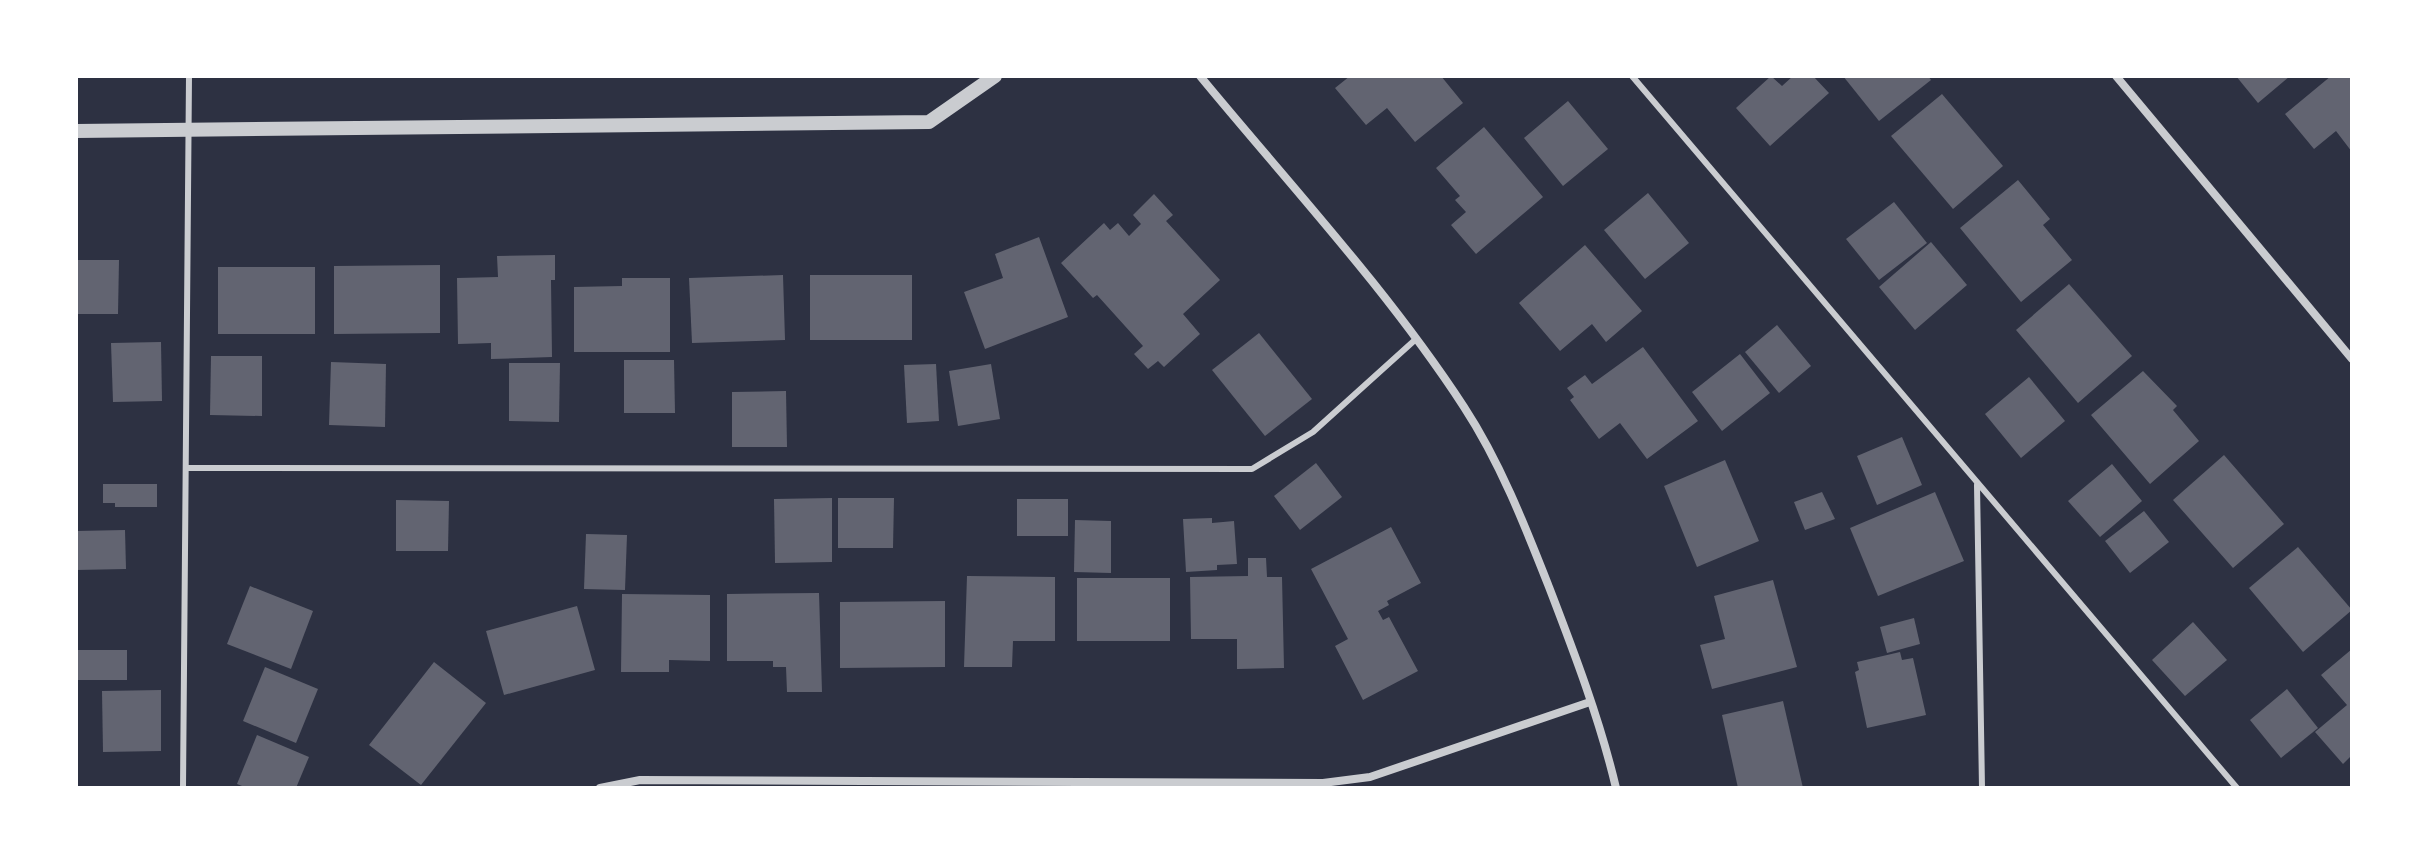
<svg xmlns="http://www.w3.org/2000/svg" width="2428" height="864" font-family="Inter,sans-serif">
<rect width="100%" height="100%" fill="#2d3142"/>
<g fill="#626471">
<path d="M1350 76H1441L1463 103 1415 142 1387 108 1366 125 1335 88Z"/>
<path d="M1771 76 1782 86 1793 76H1813L1829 93 1770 146 1736 108Z"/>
<path d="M1843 76H1928L1931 80 1879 121Z"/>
<path d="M2236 76H2290L2258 103Z"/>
<path d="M2331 76H2352V152L2336 131 2314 149 2285 114Z"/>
<path d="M1942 94 2003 166 1953 209 1891 136Z"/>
<path d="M1568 101 1608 149 1563 186 1524 138Z"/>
<path d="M1484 127 1543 197 1476 254 1451 225 1466 212 1455 200 1460 196 1436 168Z"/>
<path d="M2018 180 2050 219 2043 225 2072 260 2021 302 1960 228Z"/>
<path d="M1648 193 1689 243 1645 279 1604 230Z"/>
<path d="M1154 194 1173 215 1166 221 1220 280 1183 314 1200 334 1164 367 1158 361 1148 369 1134 354 1143 346 1097 295 1093 298 1061 263 1104 223 1110 230 1118 223 1129 236 1141 224 1133 215Z"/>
<path d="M1894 202 1927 243 1879 280 1846 239Z"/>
<path d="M1039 237 1068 317 985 349 964 292 1003 278 995 254Z"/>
<path d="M1931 242 1967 285 1915 330 1879 287Z"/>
<path d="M1585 245 1642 311 1606 342 1592 324 1560 351 1519 303Z"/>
<path d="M555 255V280H551L552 357 491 359V343L458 344 457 278 498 277 497 256Z"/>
<path d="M76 260H119L118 314H76Z"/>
<path d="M440 265V333L334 334V266Z"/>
<rect x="218" y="267" width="97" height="67"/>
<path d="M783 275 785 340 692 343 689 278Z"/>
<rect x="810" y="275" width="102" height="65"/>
<path d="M622 278H670V352H574V287L622 286Z"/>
<path d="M2069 284 2132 356 2078 403 2016 330Z"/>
<path d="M1777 325 1811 366 1779 393 1745 352Z"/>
<path d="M1259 333 1312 399 1265 436 1212 370Z"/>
<path d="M161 342 162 401 113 402 111 343Z"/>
<path d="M1643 347 1698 421 1647 459 1620 423 1599 439 1570 400 1574 397 1567 388 1585 375 1592 384Z"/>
<path d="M1740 354 1770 393 1722 431 1692 392Z"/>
<path d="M211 356H262V416L210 415Z"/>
<path d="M624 360H674L675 413H624Z"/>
<path d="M331 362 386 364 385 427 329 425Z"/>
<path d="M509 363H560L559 422 509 421Z"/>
<path d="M936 364 939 421 907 423 904 365Z"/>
<path d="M991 364 1000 419 958 426 949 371Z"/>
<path d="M2143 371 2177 406 2173 410 2199 441 2150 484 2091 415Z"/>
<path d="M2029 377 2065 421 2021 458 1985 414Z"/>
<path d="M786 391 787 447H732V392Z"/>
<path d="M1902 437 1922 485 1877 505 1857 456Z"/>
<path d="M2224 455 2284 524 2233 568 2173 500Z"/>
<path d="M1725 460 1759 541 1697 567 1664 486Z"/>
<path d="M1316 463 1342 497 1300 530 1274 496Z"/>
<path d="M2112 464 2142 501 2100 537 2068 501Z"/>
<path d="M103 484H157V507H115V503H103Z"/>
<path d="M1822 492 1835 519 1805 530 1794 502Z"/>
<path d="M1935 492 1964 561 1878 596 1850 528Z"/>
<path d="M832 498V562L775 563 774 499Z"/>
<path d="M838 498H894L893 548H838Z"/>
<rect x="1017" y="499" width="51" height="37"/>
<path d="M396 500 449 501 448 551H396Z"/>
<path d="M2144 511 2169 542 2130 573 2105 541Z"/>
<path d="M1212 518V523L1234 521 1237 564 1217 565V570L1186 572 1183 519Z"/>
<path d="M1075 520 1111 521V573L1074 572Z"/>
<path d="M1391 527 1421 583 1387 601 1389 605 1378 611 1383 620 1389 617 1418 671 1363 700 1335 646 1348 639 1311 569Z"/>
<path d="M125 530 126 569 76 570V531Z"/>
<path d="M586 534 627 535 625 590 584 589Z"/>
<path d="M2298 547 2352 610 2303 652 2249 588Z"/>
<path d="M1248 558H1266L1267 577H1282L1284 668 1237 669V639H1191L1190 577 1248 576Z"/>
<path d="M967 576 1055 577V641H1013L1012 667H964Z"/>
<rect x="1077" y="578" width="93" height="63"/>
<path d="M1773 580 1797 667 1712 689 1700 645 1725 639 1714 596Z"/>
<path d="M250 586 313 611 291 669 227 644Z"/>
<path d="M819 593 822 692H787L786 667H773V661H727V594Z"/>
<path d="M622 594 710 595V661L669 660V672H621Z"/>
<path d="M945 601V667L840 668V602Z"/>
<path d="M577 606 595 670 504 695 486 631Z"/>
<path d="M1914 618 1920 644 1887 653 1880 627Z"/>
<path d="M2193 622 2227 660 2185 696 2152 660Z"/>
<path d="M2352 649V755L2343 764 2315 732 2347 705 2321 675Z"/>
<rect x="76" y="650" width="51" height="30"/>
<path d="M1900 652 1902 660 1913 658 1926 715 1867 728 1855 672 1859 670 1857 662Z"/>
<path d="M434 662 486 703 421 785 369 745Z"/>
<path d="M265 667 318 689 296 743 243 721Z"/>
<path d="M2287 689 2318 728 2281 758 2250 720Z"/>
<path d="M161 690V751L103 752 102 691Z"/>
<path d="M1783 701 1803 788H1738L1722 715Z"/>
<path d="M257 735 309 757 296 788H247L237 784Z"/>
</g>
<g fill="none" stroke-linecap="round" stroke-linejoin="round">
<g stroke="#caccd0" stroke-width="6">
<path d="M1632 76 2237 788"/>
<path d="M186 468 1252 469 1313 432 1416 339"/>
<path d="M1977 485 1982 788"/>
<path d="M183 788 189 76"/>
</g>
<g stroke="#caccd0" stroke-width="8">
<path d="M1200 76C1289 184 1387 289 1464 407 1500 462 1525 526 1549 587 1574 652 1600 720 1616 788"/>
<path d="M2116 76 2352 359"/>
<path d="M600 788 640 780 1323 783 1370 777 1590 702"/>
</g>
<path stroke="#caccd0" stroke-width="14" d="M76 131 929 122 995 76"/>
</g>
<rect width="2428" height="864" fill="none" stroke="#ffffff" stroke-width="156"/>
</svg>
